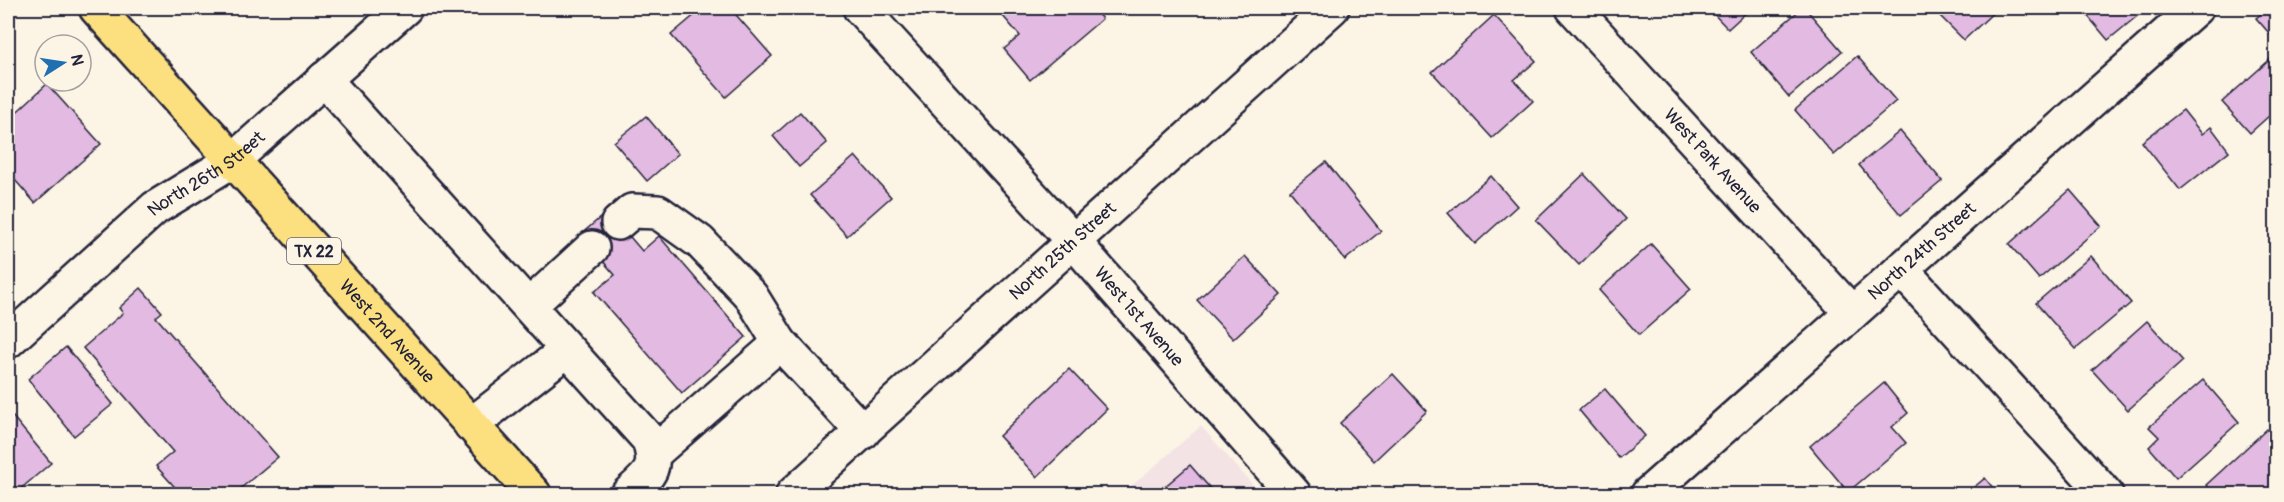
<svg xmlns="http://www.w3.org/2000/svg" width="2284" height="502" font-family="Pangolin,sans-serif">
<rect width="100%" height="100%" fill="#fcf5e5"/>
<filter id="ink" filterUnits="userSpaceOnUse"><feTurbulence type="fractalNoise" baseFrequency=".0167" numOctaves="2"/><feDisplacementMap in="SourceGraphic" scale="12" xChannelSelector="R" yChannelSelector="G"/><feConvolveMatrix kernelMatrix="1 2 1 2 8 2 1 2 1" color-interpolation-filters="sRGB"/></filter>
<g filter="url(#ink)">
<path fill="#f4e3e4" d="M1201 426 1261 494H1122Z"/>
<g fill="#e3bae1" stroke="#22223b" stroke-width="1.5">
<path d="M703 8H730L772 56 726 97 671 35Z"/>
<path d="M996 8H1093L1102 19 1030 80 1004 49 1020 36Z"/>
<path d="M1708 8H1751L1728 29Z"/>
<path d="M1802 8H1805L1842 51 1789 97 1751 52Z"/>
<path d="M1932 8H1998L1964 40Z"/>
<path d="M2081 8H2147L2108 40Z"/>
<path d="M2268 8H2276V41L2256 18Z"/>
<path d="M1494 15 1536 61 1514 80 1533 101 1492 138 1432 72Z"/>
<path d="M1857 56 1896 101 1834 155 1795 110Z"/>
<path d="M2274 56 2276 58V122L2270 115 2250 133 2222 102Z"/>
<path d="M47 84 101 144 35 203 8 172V120Z"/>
<path d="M2183 110 2202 134 2211 127 2229 151 2180 190 2142 142Z"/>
<path d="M800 112 827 143 799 167 773 136Z"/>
<path d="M646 116 678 154 647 181 614 142Z"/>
<path d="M1900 131 1942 181 1901 215 1859 165Z"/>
<path d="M855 156 891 197 847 236 810 195Z"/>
<path d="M1326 162 1381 231 1345 260 1290 191Z"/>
<path d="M1584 174 1626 219 1579 265 1536 220Z"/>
<path d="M1491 176 1517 206 1475 244 1448 213Z"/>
<path d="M2070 190 2101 226 2039 279 2009 244Z"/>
<path d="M608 211 642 251 659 236 746 337 682 393 594 292 615 275 580 235Z"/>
<path d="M1651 244 1691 289 1639 335 1599 290Z"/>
<path d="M1245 256 1281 295 1233 339 1197 300Z"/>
<path d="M2091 256 2131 303 2076 349 2036 303Z"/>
<path d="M141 288 162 312 156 317 278 457 234 494H181L156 466 173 452 83 348 123 313 119 308Z"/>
<path d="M2147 321 2183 361 2128 410 2092 370Z"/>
<path d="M66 347 113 404 74 436 28 379Z"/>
<path d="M1069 369 1107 409 1037 477 999 436Z"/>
<path d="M1393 374 1427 411 1374 461 1340 423Z"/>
<path d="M2203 380 2239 422 2176 478 2149 447 2159 437 2149 427Z"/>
<path d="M1884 383 1908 413 1892 427 1906 443 1848 492 1810 446Z"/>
<path d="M1605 389 1645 436 1619 458 1579 410Z"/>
<path d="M8 411 51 463 17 492 8 481Z"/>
<path d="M2267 429 2276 439V483L2264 494H2215L2206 485Z"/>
<path d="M1190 465 1215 494H1156Z"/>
<path d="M1985 478 1998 494H1966Z"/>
</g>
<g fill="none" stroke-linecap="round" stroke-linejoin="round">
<g stroke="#22223b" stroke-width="38">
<g id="minor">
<path id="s1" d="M860 8 1074 242 1294 494"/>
<path id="s2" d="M1573 8 1852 313"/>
<path d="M324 79 649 440C658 470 650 474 628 494"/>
<path d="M618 223 632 211 658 212 700 242 751 296 780 343"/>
<path d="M1901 269 2106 494"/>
<path d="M529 306 592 248"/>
<path id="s3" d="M8 341 155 208 232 161 405 8"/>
<path d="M471 425 567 350"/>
<path d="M653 454 780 343 863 432"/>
<path id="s4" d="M793 494 1332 8"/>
<path id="s5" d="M1648 494 2196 8"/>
</g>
</g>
<g stroke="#22223b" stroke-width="38">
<g id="major">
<path id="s6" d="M96 8 534 494"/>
</g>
</g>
<use href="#minor" stroke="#fcf5e5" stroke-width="33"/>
<use href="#major" stroke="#fce080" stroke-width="33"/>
</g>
</g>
<g text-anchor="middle" stroke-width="5" stroke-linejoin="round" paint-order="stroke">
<rect fill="#fcf5e5" stroke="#63616e" stroke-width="1.5" x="287" y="238" width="54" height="26" rx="4.5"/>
<g font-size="16" font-weight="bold" fill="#22223b">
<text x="314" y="257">TX 22</text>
</g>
<g font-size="18" fill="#22223b" stroke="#fcf5e5">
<text dy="6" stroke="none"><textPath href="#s2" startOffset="207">West Park Avenue</textPath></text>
<text dy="6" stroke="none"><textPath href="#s3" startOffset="260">North 26th Street</textPath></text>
<text dy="6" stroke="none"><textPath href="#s4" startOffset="363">North 25th Street</textPath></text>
<text dy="6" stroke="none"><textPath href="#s5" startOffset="366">North 24th Street</textPath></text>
<text dy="6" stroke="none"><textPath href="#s1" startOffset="416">West 1st Avenue</textPath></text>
<text dy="6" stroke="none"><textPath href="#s6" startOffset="435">West 2nd Avenue</textPath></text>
</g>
</g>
<rect width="2284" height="502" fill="none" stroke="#fcf5e5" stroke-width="30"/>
<rect x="15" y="15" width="2254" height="472" fill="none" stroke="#22223b" stroke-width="2" filter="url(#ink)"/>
<g transform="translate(63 63) rotate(78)"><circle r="28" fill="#fcf5e5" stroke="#a5a1a1" stroke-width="1.5"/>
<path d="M0-4.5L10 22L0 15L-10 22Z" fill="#1f6fb2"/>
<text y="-9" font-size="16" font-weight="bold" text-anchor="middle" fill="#22223b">N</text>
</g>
</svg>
